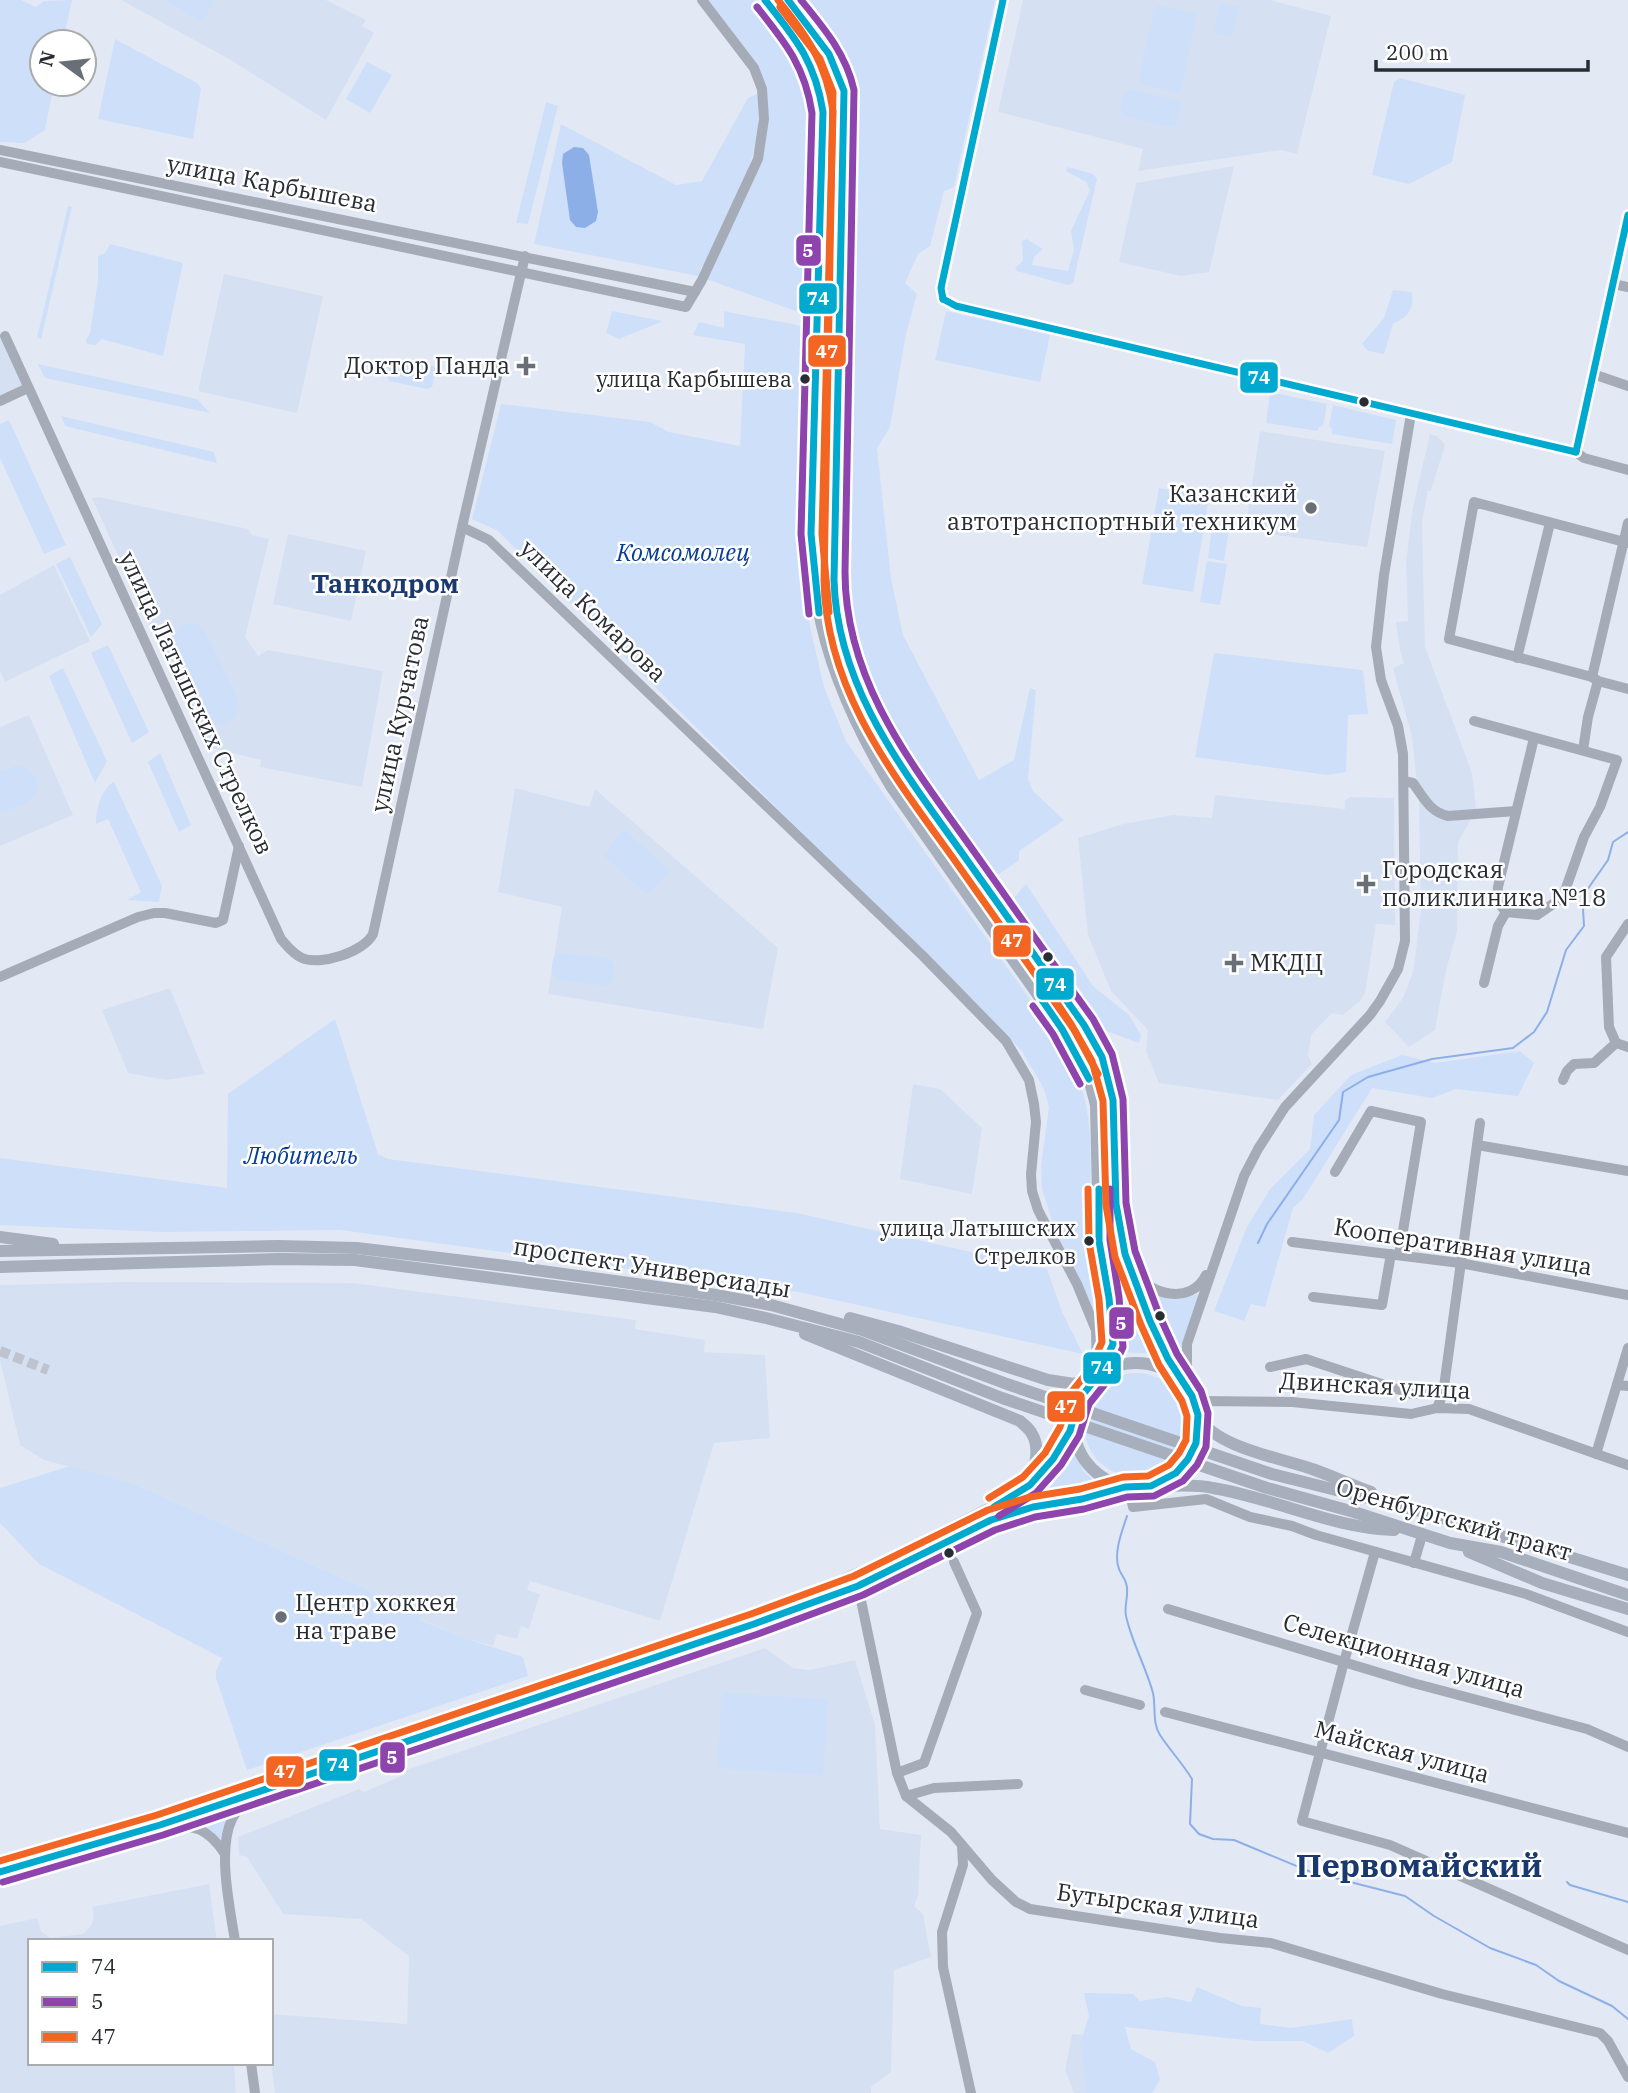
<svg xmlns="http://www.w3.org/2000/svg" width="1628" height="2093" font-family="'IBM Plex Serif',serif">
<rect width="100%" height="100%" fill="#e3e9f4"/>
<g fill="#d5e1f3">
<path d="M121 0H326L366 20 362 26 374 33 326 120 229 59Z"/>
<path d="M1023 0H1270L1331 16 1297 154 1281 150 1138 171 1143 149 998 112Z"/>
<path d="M1234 166 1209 272 1181 276 1119 262 1136 183Z"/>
<path d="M224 274 323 296 297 413 198 391Z"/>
<path d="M0 338 7 344 24 386 0 397Z"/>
<path d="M1260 431 1385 451 1367 547 1245 531Z"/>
<path d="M1430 434 1437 436 1445 445 1431 491H1428L1422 521 1425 647 1472 773 1476 809 1458 843 1457 932 1446 970 1435 1030 1409 1047 1385 1022 1403 998 1413 972 1421 911 1419 802 1412 737 1393 668 1404 663 1400 651 1396 622 1408 621 1406 562 1413 507Z"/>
<path d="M99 497 248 529 252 535 269 539 245 637 258 656 268 650 383 671 362 787 260 767 261 760 204 746 92 498Z"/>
<path d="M288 534 366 551 351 621 273 604Z"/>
<path d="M54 565 90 641 5 682 0 670V595Z"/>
<path d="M29 715 73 815 0 846V727Z"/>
<path d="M515 788 589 807 595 789 778 948 763 1029 548 994 562 907 498 892Z"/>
<path d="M1215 795 1345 809V801L1350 797 1394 798 1395 925 1376 924 1365 993 1360 1001 1343 1015 1332 1013 1311 1035 1308 1055 1312 1064 1278 1100 1159 1083 1146 1052 1148 1030 1111 991 1088 935 1078 838 1123 824 1173 815 1212 818Z"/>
<path d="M170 988 205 1074 166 1080 128 1073 102 1010Z"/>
<path d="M913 1084 940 1089 982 1128 972 1194 900 1179Z"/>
<path d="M125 1282 353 1283 636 1320 635 1329 705 1340 704 1352 765 1355 770 1438 714 1443 660 1621 530 1581 527 1590 540 1594 529 1629 521 1626 517 1639 497 1634 493 1646 467 1639 419 1619 421 1614 137 1485 44 1460 20 1445 0 1360V1285Z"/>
<path d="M765 1648 793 1668 809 1670 855 1660 875 1725 880 1829 921 1835 918 1896 914 1906 923 1914 931 1957 894 1970 891 2072 871 2087V2093H275L271 2063V2014L407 2024 409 1956 361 1919 283 1914 247 1857 239 1855 238 1837 359 1789 364 1792 406 1774V1770Z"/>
<path d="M209 1884 217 1941H30V2063H234L236 2093H0V1926L37 1918 41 1931 50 1938 83 1934 91 1926 94 1917 92 1907Z"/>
<path d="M1072 2034 1083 2035 1097 2093H1074L1065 2070Z"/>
</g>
<g fill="#cedffa">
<path d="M0 0H21L36 7 44 1 72 0 63 42H42V84H54L45 130 24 143 0 142Z"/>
<path d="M165 0H210L214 2 202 22Z"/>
<path d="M705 0H754C779 32 800 65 811 103L807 315 706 279 761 161 766 90Z"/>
<path d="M773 0H779C801 29 829 57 838 92L831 568 850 680 864 715 901 779 1077 1024 1100 1066 1109 1108 1110 1140 1107 1142 1104 1139C1103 1106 1098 1077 1083 1048L896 783 860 718 839 663 824 606 816 532 826 95C821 57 795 30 773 0Z"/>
<path d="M799 0H995L954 187 944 191 930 246 918 254 905 283 917 294 906 334 890 427 877 448 891 578 903 635 979 780 1014 760 1030 688 1036 690 1028 779 1033 791 1064 820 1019 851V860L991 880 888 737 853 645 843 571 855 106 846 59Z"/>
<path d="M1220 3 1239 7 1232 37 1213 32Z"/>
<path d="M1155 5 1197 14 1180 93 1138 83Z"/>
<path d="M115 39 197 83 201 88 193 139 98 119Z"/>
<path d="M367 62 392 75 370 113 346 99Z"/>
<path d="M1400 78 1465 95 1452 162 1409 184 1372 175 1394 82Z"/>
<path d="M1132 89 1179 101 1181 106 1177 124 1170 127 1123 116 1120 109 1123 94Z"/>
<path d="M757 94C767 153 728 214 704 266H702L698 276 534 244 561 124 676 185 702 181 748 98Z"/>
<path d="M546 102 558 106 528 224 516 223Z"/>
<path d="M1068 167 1093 174 1097 179 1073 283 1068 285 1017 271 1015 268 1023 261 1022 241 1027 239 1043 249 1034 257 1032 265 1068 271 1074 249 1071 231 1090 190 1086 182 1066 171Z"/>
<path d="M68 206 72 207 41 339 37 338Z"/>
<path d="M110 244 183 263 163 356 102 339 96 345 87 344 86 339 90 334 98 280V256L105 253Z"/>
<path d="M1393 290 1412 292C1414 310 1409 316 1393 324L1384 354 1368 351 1362 344 1384 318Z"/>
<path d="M612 311 662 321 661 322 619 339 606 333Z"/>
<path d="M724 311C750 317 777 320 804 327L800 583 824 687 846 741 1049 1026C1061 1047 1076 1069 1083 1093 1096 1135 1088 1200 1090 1244 1091 1273 1101 1301 1105 1330L1103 1332 1099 1331 1053 1224 1042 1189 1041 1166 1049 1107 1044 1089 1022 1051 498 531 472 519 501 404 650 422 669 432 740 446 745 344 693 335 699 322 724 328Z"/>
<path d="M946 311 1050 335 1040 382 935 360Z"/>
<path d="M392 358 434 366 436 370 432 387 427 389 389 381 387 376Z"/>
<path d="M38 364 197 399 210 413 45 378Z"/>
<path d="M1270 392 1327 404 1323 426 1319 427 1318 431 1266 423Z"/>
<path d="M1333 405 1396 420 1392 444 1332 434V429L1329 426Z"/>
<path d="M61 416 214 452 217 463 65 426Z"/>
<path d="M9 420 66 545 44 554 0 458V424Z"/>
<path d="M1159 488 1209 497 1193 592 1142 584Z"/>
<path d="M1212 528 1229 530 1224 561 1208 558Z"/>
<path d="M70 557 102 624 91 637 56 564Z"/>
<path d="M1207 561 1227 564 1220 605 1200 602Z"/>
<path d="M190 623 198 625 205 631 238 698C243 720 222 733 205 718L172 649C168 635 176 625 190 623Z"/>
<path d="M108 645 149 732 132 743 91 653Z"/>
<path d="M1214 653 1363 670 1368 714 1348 715 1346 772 1327 775 1195 757Z"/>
<path d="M63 668 107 761 95 783 49 676Z"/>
<path d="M160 753 191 825 179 832 148 762Z"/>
<path d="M15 766C33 766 47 786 31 800 23 806 10 809 0 813V772Z"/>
<path d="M114 782 162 886 159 902 127 900 141 892 108 819 96 824C96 809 101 789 114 782Z"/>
<path d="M624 830 670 870 648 895 603 855Z"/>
<path d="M1026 884 1093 986 1129 1015 1141 1035 1139 1043 1098 1028 1059 964 1013 899Z"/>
<path d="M562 953 607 958C617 963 615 974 611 983L604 986 556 979 551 973 553 959Z"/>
<path d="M335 1019 378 1154 388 1159 797 1213 1047 1269 1062 1312 1083 1354 798 1292 340 1230 161 1232 0 1225V1158L227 1188 228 1094Z"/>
<path d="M1520 1051 1534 1063 1518 1096 1456 1089 1432 1098 1372 1088 1303 1199 1293 1208 1265 1307 1251 1304 1244 1321 1214 1311 1246 1229 1270 1189 1310 1149 1314 1115 1351 1075 1402 1055 1435 1063Z"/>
<path d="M1107 1153 1111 1156 1114 1248 1143 1327 1157 1354 1117 1352V1321L1106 1235 1104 1156Z"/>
<path d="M1146 1291 1175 1299 1199 1294 1182 1344 1183 1364Z"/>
<circle cx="1136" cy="1425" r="52"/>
<path d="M1071 1444 1083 1470 1101 1489 1056 1493 1025 1501 1052 1474Z"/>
<path d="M70 1466 137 1485 421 1614 420 1620 467 1639 523 1657 528 1676 247 1770 216 1678V1671L222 1658 39 1564 0 1523V1488Z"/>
<path d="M722 1693 828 1699 823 1775 717 1768Z"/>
<path d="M237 1804 227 1818 224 1849C211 1829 206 1824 182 1823Z"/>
<path d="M1197 1987 1242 2006 1261 2008 1260 2024 1291 2028 1352 2019 1354 2036 1328 2053 1303 2041H1254L1125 2027 1131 2049 1155 2062 1160 2080 1152 2093H1086L1081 2041 1089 2016 1084 1993 1133 1994 1140 2001 1167 1997 1191 2002Z"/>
</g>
<path fill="#8dafe7" d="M574 147 583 148 589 155 598 212 596 221 585 228 576 227 570 220 562 163 563 154Z"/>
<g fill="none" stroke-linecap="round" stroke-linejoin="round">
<g stroke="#8dafe7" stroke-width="2">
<path d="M1258 1243 1267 1224 1339 1120 1343 1092 1368 1077 1432 1059 1513 1048 1534 1032 1547 1012 1566 950 1584 926 1583 908 1587 890 1608 860 1613 842 1628 832"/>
<path d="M1127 1516C1122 1531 1113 1554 1119 1569 1122 1577 1127 1580 1127 1589 1128 1598 1124 1607 1126 1616 1132 1643 1146 1667 1153 1693 1156 1706 1152 1723 1160 1735 1169 1749 1183 1764 1192 1779L1190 1824 1199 1834 1213 1839 1234 1840 1311 1872 1405 1896 1434 1916 1490 1948 1536 1965 1559 1981 1612 2006 1628 2019"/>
<path d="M1567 1882 1570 1885 1628 1902"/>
</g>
<path stroke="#bec3cd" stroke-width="10" stroke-dasharray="10 5" stroke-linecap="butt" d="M0 1351 48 1370"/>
<g stroke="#a5acb8" stroke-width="10">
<path d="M1003 0 941 288 943 299 956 306 1576 452 1584 458 1628 470"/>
<path d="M0 150 695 292"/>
<path d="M0 162 686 307 702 280 758 159 764 119 762 89 754 68 702 0"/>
<path d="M1613 284 1628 287"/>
<path d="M5 336 281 939C287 946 293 954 302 958 320 966 364 952 373 934L462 527 525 256"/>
<path d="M1593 374 1628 386"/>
<path d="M0 401 28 388"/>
<path d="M1576 452 1628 215"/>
<path d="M462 527 489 540 923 956 1006 1041 1029 1080 1034 1104 1036 1122 1031 1174 1032 1191 1038 1210 1077 1284 1096 1330 1097 1375"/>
<path d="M1628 543 1474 502 1449 639 1592 677 1598 681 1628 689"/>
<path d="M1517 658 1550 523"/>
<path d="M1592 677 1628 523"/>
<path d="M1474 721 1617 760 1600 807 1584 837 1566 888 1559 900 1537 915 1506 912"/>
<path d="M1583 750 1588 717 1598 681"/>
<path d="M1404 781 1413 783C1424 798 1430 812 1448 816L1516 811"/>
<path d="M1628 924 1606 957 1609 1027 1616 1043 1628 1047"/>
<path d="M0 977 138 917 154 913H165L216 923 223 920 239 846"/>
<path d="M1484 983 1498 926 1506 912 1497 901 1498 887 1534 738"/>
<path d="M1563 1080 1567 1071 1574 1064 1594 1063 1616 1043"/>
<path d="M1477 1145 1628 1171"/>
<path d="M1335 1172 1371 1111 1421 1122 1399 1255"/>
<path d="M1292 1242 1460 1263 1628 1295"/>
<path d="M1134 1270C1148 1295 1191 1306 1206 1275"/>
<path d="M1313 1297 1382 1305 1391 1254"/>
<path d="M1270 1367 1306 1359 1412 1394H1443"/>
<path d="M1617 1385 1628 1386"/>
<path d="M1192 1396 1187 1369V1344L1244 1176 1258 1149 1285 1107 1370 1015 1380 1001 1398 969 1405 941 1403 754 1398 726 1381 680 1376 647 1384 575 1411 414"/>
<path d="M1195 1406 1204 1401 1292 1402 1411 1414 1437 1408 1469 1409 1628 1465"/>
<path d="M1437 1408 1443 1394 1480 1123"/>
<path d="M1596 1454 1628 1348"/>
<path d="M1134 1488 1131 1498 1133 1507 1206 1499 1250 1517 1292 1526 1316 1535 1526 1594 1628 1632"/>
<path d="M1375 1552 1344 1662 1302 1821 1390 1845 1628 1950"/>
<path d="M1414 1563 1422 1535"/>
<path d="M858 1586 897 1773 906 1796 951 1832 992 1880 1016 1902 1030 1909 1220 1938 1271 1943 1442 1994 1600 2033 1608 2041 1628 2077"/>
<path d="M1168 1609 1413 1683 1587 1729 1628 1747"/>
<path d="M1085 1690 1140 1705"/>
<path d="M1165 1712 1628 1833"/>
<path d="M897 1773 924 1763 977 1613 954 1562"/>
<path d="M906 1796 934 1788 1018 1784"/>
<path d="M164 1825C196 1826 207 1827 225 1854"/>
<path d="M962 1845 963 1865 942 1932 943 1967 971 2093"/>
<path d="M235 1941C230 1908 217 1850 232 1819 237 1809 246 1803 255 1796"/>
<path d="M251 2063 255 2093"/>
</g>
<g stroke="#a7aebc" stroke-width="12">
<path d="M765 0C797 41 817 58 823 112 820 210 818 307 815 404 813 471 807 539 818 606 829 670 858 731 891 786L1062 1029 1087 1071 1096 1105 1099 1241 1113 1332V1344L1099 1375"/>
<path d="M788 0C810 28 837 55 844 91L835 536C835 559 833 584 836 607 842 658 866 705 889 750L1084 1025C1097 1048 1108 1072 1113 1099 1119 1134 1113 1171 1117 1206 1124 1269 1150 1330 1184 1385"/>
<path d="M0 1237 53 1244"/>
<path d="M0 1251 278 1246 357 1248 506 1266 716 1295 771 1305 862 1330 1007 1384 1272 1474 1420 1511 1628 1575"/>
<path d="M0 1267 278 1259 355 1260 715 1307 766 1318 859 1342 1002 1398 1267 1488 1354 1512 1450 1543 1501 1552 1628 1595"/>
<path d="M850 1318 898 1331 1048 1380 1074 1384 1094 1378"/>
<path d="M805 1334 1020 1421C1024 1425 1030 1429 1032 1434 1041 1448 1034 1469 1030 1484"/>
<circle cx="1136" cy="1425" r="62"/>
<path d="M1198 1416C1215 1448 1282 1458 1315 1470 1334 1477 1352 1485 1371 1492"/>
<path d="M1159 1486C1177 1486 1196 1484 1213 1488 1274 1498 1332 1528 1394 1530"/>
<path d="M1469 1552 1542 1583 1628 1609"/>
<path d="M798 1599 881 1564 1016 1495C1043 1475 1066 1449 1074 1416"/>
<path d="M0 1862 221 1796"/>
<path d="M0 1872 160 1825 754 1624 858 1586 991 1520 1033 1507 1082 1499 1125 1487"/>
</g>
<g stroke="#fff" stroke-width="12">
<g id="bus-1">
<path d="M765 0C796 39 815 61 823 112L811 534 819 613"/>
<path d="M943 299 956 306 1576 452"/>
<path d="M943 299 941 288 1003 0"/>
<path d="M1576 452 1628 215"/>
<path d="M1042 1000 1062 1029 1089 1079"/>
<path d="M994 1507 1030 1485 1053 1459 1070 1431 1079 1399 1099 1375 1113 1344 1109 1298 1099 1241V1189"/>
<path d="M0 1872 160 1825 754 1624 858 1586 991 1520 1033 1507 1082 1499 1125 1487 1151 1486 1176 1473 1188 1459 1196 1443 1198 1415 1192 1396 1168 1359 1150 1321 1125 1254 1116 1204 1113 1100 1102 1057 1084 1025C1045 970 1006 915 967 860 907 775 837 690 834 580L844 91 829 54 788 0"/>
</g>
</g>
<g stroke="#fff" stroke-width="12">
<g id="bus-2">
<path d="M757 7C785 42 805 66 812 113L801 534 809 614"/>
<path d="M1033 1006 1053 1034 1080 1084"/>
<path d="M999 1516 1036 1493 1061 1465 1079 1436 1089 1404 1108 1380 1123 1347 1119 1297 1110 1240V1189"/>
<path d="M3 1882 163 1835 758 1634 863 1595 995 1530 1035 1517 1084 1509 1127 1497 1154 1496 1183 1481 1197 1465 1206 1447 1208 1413 1201 1391 1177 1354 1160 1317 1135 1251 1126 1203 1123 1099 1112 1054 1093 1019C1053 964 1014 908 975 853 914 767 845 683 845 572L854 90C846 54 824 28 801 0"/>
</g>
</g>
<g stroke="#fff" stroke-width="12">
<g id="bus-3">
<path d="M778 0C808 37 826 63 833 111L822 534 829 612"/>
<path d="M1051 994 1071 1024 1098 1074"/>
<path d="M989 1498 1023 1477 1045 1453 1060 1427 1070 1394 1090 1369 1102 1342 1099 1299 1089 1242 1088 1189"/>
<path d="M0 1861 157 1815 751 1614 854 1576 988 1510 1030 1497 1080 1489 1123 1477 1148 1476 1169 1465 1179 1453 1186 1440 1187 1416 1182 1401 1159 1365 1141 1325 1115 1257 1106 1205 1103 1101 1092 1061 1075 1031C1036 975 997 920 958 865 896 778 826 693 824 580L833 92 820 59 780 7"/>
</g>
</g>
<use href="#bus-1" stroke="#00a9ce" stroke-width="7"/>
<use href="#bus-2" stroke="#8e44ad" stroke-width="7"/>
<use href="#bus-3" stroke="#f26522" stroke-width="7"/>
</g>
<g fill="#696e77" stroke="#fff" stroke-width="2.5">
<path d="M522.5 355.5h7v7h7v7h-7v7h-7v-7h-7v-7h7z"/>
<circle cx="1311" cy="508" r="7"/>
<path d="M1362.5 873.5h7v7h7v7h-7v7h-7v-7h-7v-7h7z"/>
<path d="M1230.5 952.5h7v7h7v7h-7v7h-7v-7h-7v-7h7z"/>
<circle cx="281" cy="1617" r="7"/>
</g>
<g fill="#282c33" stroke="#fff" stroke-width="2.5">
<circle cx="805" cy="379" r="6"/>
<circle cx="1364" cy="402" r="6"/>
<circle cx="1048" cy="957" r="6"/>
<circle cx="1089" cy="1241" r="6"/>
<circle cx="1160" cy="1316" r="6"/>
<circle cx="949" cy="1553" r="6"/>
</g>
<g text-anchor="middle" stroke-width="5" stroke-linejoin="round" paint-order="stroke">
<g font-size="22" fill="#282c33" stroke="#fff" text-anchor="end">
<text x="792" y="387">улица Карбышева</text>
<text x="1076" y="1236">улица Латышских<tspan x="1076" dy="28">Стрелков</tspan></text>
</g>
<g font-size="24" fill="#282c33" stroke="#fff">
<text transform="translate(272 184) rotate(11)" y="8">улица Карбышева</text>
<text transform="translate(593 611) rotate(44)" y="8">улица Комарова</text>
<text transform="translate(196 703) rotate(65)" y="8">улица Латышских Стрелков</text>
<text transform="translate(400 714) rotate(-78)" y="8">улица Курчатова</text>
<text transform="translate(1463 1247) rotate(9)" y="8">Кооперативная улица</text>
<text transform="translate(652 1268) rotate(9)" y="8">проспект Универсиады</text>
<text transform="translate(1375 1386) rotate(3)" y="8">Двинская улица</text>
<text transform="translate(1454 1520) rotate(16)" y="8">Оренбургский тракт</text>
<text transform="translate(1404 1656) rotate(16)" y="8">Селекционная улица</text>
<text transform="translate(1402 1752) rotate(15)" y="8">Майская улица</text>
<text transform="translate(1158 1906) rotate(8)" y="8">Бутырская улица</text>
</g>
<g font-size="24" fill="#282c33" stroke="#fff" text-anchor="start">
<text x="510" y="374" text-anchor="end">Доктор Панда</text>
<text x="1297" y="502" text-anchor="end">Казанский<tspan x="1297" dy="28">автотранспортный техникум</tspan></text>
<text x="1382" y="878">Городская<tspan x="1382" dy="28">поликлиника №18</tspan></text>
<text x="1250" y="971">МКДЦ</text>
<text x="295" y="1611">Центр хоккея<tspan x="295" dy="28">на траве</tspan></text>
</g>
<g font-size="24" font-style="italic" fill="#063e95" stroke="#fff">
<text x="683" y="561">Комсомолец</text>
<text x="301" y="1164">Любитель</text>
</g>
<g font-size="26" font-weight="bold" fill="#1a3a6f" stroke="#fff">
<text x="385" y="593">Танкодром</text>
</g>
<g font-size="32" font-weight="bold" fill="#1a3a6f" stroke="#fff">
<text x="1419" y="1877">Первомайский</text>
</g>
</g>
<g stroke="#fff" stroke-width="2.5">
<rect x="795" y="234" width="27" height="33" rx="7" fill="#8e44ad"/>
<rect x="798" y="282" width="40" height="33" rx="7" fill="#00a9ce"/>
<rect x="807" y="334" width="40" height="34" rx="7" fill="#f26522"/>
<rect x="1239" y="361" width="40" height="33" rx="7" fill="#00a9ce"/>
<rect x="992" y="924" width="40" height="34" rx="7" fill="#f26522"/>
<rect x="1035" y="967" width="40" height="34" rx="7" fill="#00a9ce"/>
<rect x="1108" y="1306" width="27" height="34" rx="7" fill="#8e44ad"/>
<rect x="1082" y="1351" width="40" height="34" rx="7" fill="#00a9ce"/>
<rect x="1046" y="1390" width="40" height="33" rx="7" fill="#f26522"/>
<rect x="379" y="1741" width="27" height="33" rx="7" fill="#8e44ad"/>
<rect x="318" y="1748" width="40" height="34" rx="7" fill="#00a9ce"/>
<rect x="265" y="1755" width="40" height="33" rx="7" fill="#f26522"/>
</g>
<g font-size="19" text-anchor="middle" font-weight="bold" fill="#fff">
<text x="808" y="257">5</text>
<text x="818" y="305">74</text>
<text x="827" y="358">47</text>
<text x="1259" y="384">74</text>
<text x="1012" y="947">47</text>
<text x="1055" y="991">74</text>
<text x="1121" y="1330">5</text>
<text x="1102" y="1374">74</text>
<text x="1066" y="1413">47</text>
<text x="392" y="1764">5</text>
<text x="338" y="1771">74</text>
<text x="285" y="1778">47</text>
</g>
<rect x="28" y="1939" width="245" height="126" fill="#ffffff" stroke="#a9abad" stroke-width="2"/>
<rect x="42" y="1962" width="35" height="10" fill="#00a9ce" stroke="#a9abad" stroke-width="2"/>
<text x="91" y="1974" font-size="21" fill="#282c33">74</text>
<rect x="42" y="1997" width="35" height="10" fill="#8e44ad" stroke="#a9abad" stroke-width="2"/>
<text x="91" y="2009" font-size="21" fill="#282c33">5</text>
<rect x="42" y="2032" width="35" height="10" fill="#f26522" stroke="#a9abad" stroke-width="2"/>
<text x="91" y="2044" font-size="21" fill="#282c33">47</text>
<g transform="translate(63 63) rotate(285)"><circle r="33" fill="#ffffff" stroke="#a9abad" stroke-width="2"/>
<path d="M0-5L12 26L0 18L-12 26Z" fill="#696e77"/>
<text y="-10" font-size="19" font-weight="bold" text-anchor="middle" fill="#282c33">N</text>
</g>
<path d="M1376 60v10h212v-10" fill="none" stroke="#282c33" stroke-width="3.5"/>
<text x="1386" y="60" font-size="21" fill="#282c33" stroke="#ffffff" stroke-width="5" paint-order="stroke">200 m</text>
</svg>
